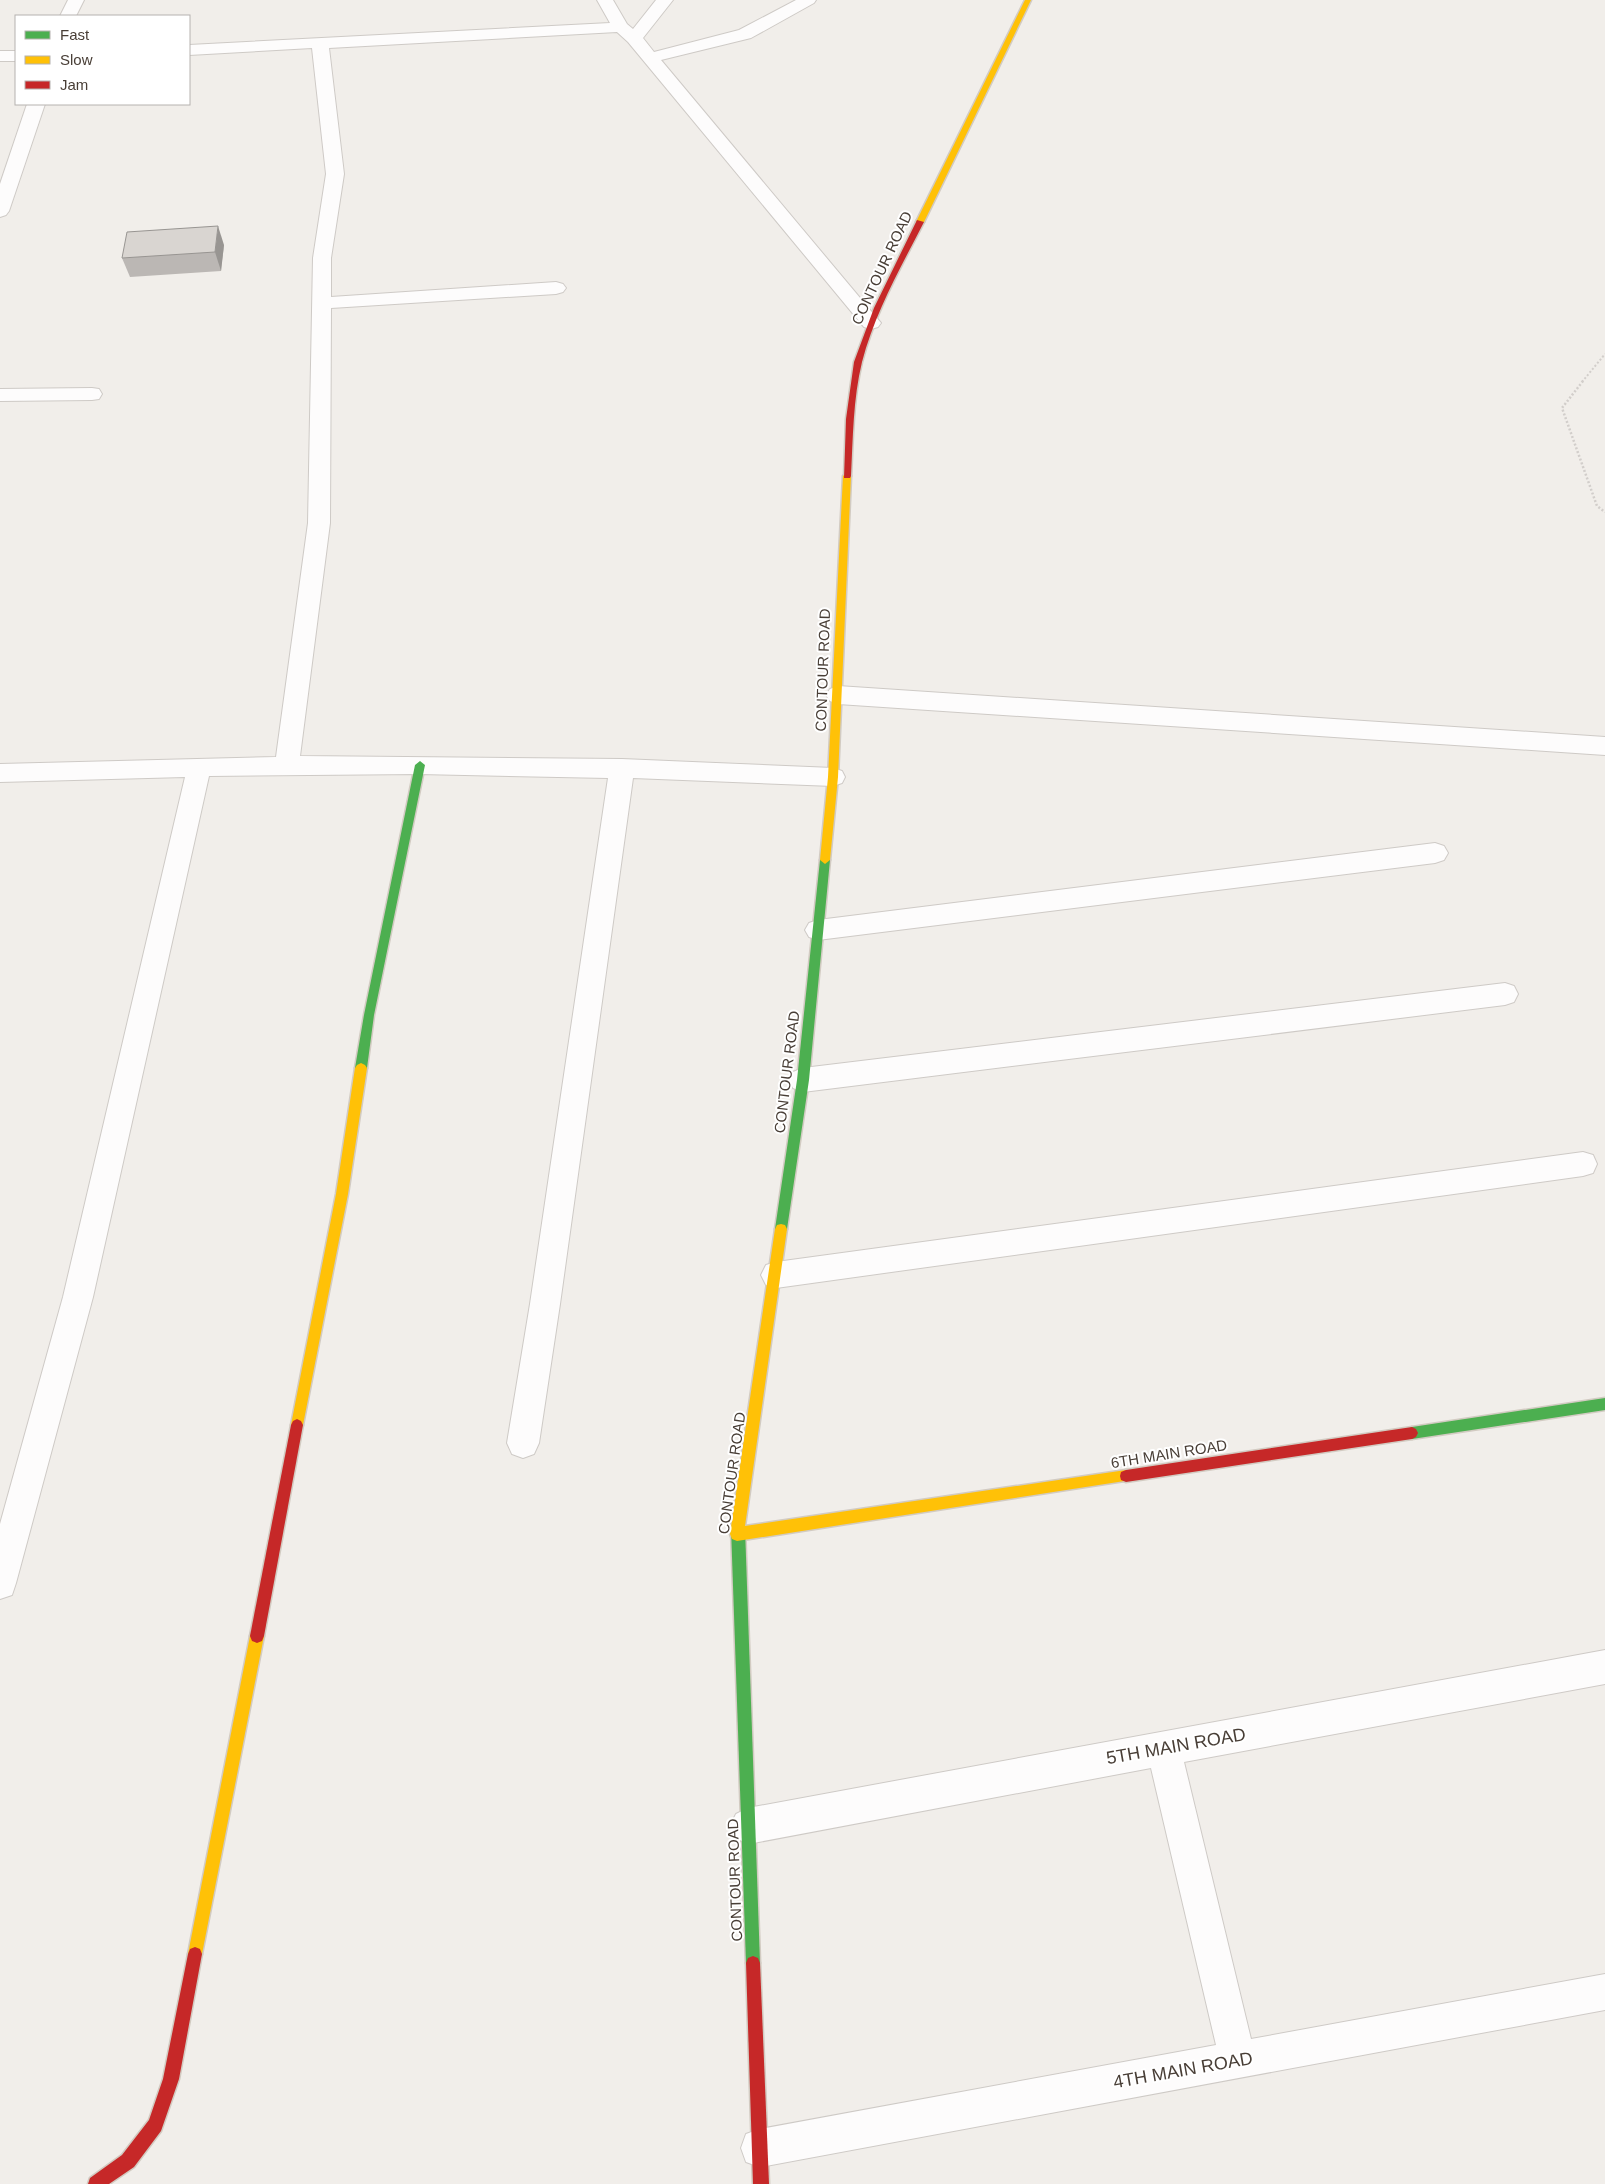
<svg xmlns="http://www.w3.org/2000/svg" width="1605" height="2184" font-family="Helvetica,sans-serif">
<rect width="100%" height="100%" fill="#f1eeea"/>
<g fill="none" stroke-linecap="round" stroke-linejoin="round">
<g stroke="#cecac6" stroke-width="2">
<path id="lane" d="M838 686 1605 737V755L838 704 830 701 826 695 830 689Z"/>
</g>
<g stroke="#cecac6" stroke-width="2">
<g id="street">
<path d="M68 0H84L76 16H60Z"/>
<path d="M597 0H613L627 24 633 29 656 0H673L643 38 654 52 739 30 796 0H816L814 3 751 38 661 60 881 323 878 327 871 329 864 327 628 42 617 32 329 48 344 174 331 258V297L556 282 563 284 566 288 563 292 556 294 331 308 330 523 300 756 622 759 833 768 842 771 845 777 842 783 833 786 633 778 560 1304 539 1443 534 1454 523 1458 512 1454 507 1443 530 1304 608 778 419 774 209 776 93 1297 16 1583 12 1595 0 1599V1524L63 1297 185 777 0 782V764L276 757 308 523 313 258 326 174 312 48 189 55V45L610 23Z"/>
<rect x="0" y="51" width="16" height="10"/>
<path d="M27 104H45L9 211 6 215 0 217V184Z"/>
<path d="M92 388 99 389 102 394 99 399 92 400 0 401V389Z"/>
<path d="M1435 843 1444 846 1448 853 1444 860 1435 863 818 940 809 937 805 930 809 923 818 920Z"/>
<path d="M1505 983 1514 986 1518 994 1514 1002 1505 1005 803 1092 793 1088 789 1080 793 1072 803 1068Z"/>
<path d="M1583 1152 1593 1155 1597 1164 1593 1173 1583 1176 776 1288 766 1285 761 1275 766 1265 776 1262Z"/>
<path d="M1605 1650V1684L1184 1762 1251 2039 1605 1974V2010L760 2167 746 2162 741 2148 746 2134 760 2129 1216 2045 1151 1768 748 1844 736 1838 730 1826 736 1814 748 1808Z"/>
</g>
</g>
<g stroke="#d2cbc2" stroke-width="3">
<g id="fast">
<path d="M420 761 425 765 374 1015 367 1068 365 1071H357L355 1068 364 1015 415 765Z"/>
<path d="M825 856 830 860 809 1080 787 1229 785 1233 781 1234 777 1233 775 1229 797 1080 820 860Z"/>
<path d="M1605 1398V1410L1412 1439 1408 1437 1406 1433 1408 1429 1412 1427Z"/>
<path d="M738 1521 743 1523 745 1528 760 1963 758 1968 753 1970 748 1968 746 1963 731 1528 733 1523Z"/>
</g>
</g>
<g stroke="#d2cbc2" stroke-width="3">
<g id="slow">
<path d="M1025 0H1031L924 222 917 224 916 222Z"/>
<path d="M847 473 851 476 838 777 830 860 825 864 820 860 828 777 843 476Z"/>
<path d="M361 1063 365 1065 367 1068 348 1194 303 1425 301 1429 297 1431 293 1429 291 1425 336 1194 355 1068 357 1065Z"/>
<path d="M781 1224 785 1225 787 1229 745 1526 1126 1470 1131 1472 1132 1476 1131 1480 737 1541 732 1539 730 1534 775 1229 777 1225Z"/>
<path d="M257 1629 262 1631 264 1636 202 1954 200 1959 195 1961 190 1959 188 1954 250 1636 252 1631Z"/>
</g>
</g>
<g stroke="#d2cbc2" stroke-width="3">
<g id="jam">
<path d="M917 220 924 222C901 267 875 312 862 362 853 399 853 438 851 476L850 478H844L846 419 854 362 874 308Z"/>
<path d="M297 1419 301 1421 303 1425 264 1636 262 1641 257 1643 252 1641 250 1636 291 1425 293 1421Z"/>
<path d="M1412 1427 1416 1429 1418 1433 1416 1437 1412 1439 1126 1482 1121 1480 1120 1476 1121 1472 1126 1470Z"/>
<path d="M195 1947 200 1949 202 1954 179 2079 161 2131 134 2167 109 2184H88L90 2178 122 2155 149 2120 163 2079 188 1954 190 1949Z"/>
<path d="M753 1956 758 1958 760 1963 769 2184H753L746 1963 748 1958Z"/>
</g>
</g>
<path stroke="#d2cecb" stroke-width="2" stroke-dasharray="2 2" stroke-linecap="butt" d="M1582 382 1605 354"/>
<path stroke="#d2cecb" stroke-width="2.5" stroke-dasharray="2 2" stroke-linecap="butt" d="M1583 381 1562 408 1597 506 1605 512"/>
<use href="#lane" fill="#fdfcfc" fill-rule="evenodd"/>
<use href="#street" fill="#fdfcfc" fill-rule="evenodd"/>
<use href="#fast" fill="#4caf50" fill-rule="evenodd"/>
<use href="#slow" fill="#ffc107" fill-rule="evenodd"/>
<use href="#jam" fill="#c62828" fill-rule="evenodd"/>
</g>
<path fill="#bbb7b4" d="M224 245 221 271 130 277 122 258Z"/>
<path fill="#989592" d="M218 226 224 245 221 271 215 252Z"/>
<path fill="#d9d5d1" stroke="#989592" d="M218 226 215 252 122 258 127 232Z"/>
<g text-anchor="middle" stroke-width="4" stroke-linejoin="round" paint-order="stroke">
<g font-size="15" fill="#483e36" stroke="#fff">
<text transform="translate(882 268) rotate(-65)" y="5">CONTOUR ROAD</text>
<text transform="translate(823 670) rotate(-88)" y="5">CONTOUR ROAD</text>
<text transform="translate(787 1072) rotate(-83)" y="5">CONTOUR ROAD</text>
<text transform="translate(1169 1454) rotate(-9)" y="5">6TH MAIN ROAD</text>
<text transform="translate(732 1473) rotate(-82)" y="5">CONTOUR ROAD</text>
<text transform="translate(735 1880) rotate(-92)" y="5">CONTOUR ROAD</text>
</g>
<g font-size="18" fill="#483e36" stroke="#fff">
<text transform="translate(1176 1746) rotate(-10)" y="6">5TH MAIN ROAD</text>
<text transform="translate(1183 2070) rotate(-10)" y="6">4TH MAIN ROAD</text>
</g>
</g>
<rect x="15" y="15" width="175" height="90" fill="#ffffff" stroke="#b6b2af"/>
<rect x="25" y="31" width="25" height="8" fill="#4caf50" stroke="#b6b2af"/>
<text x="60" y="40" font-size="15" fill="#483e36">Fast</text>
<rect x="25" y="56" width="25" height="8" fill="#ffc107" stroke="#b6b2af"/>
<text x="60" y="65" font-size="15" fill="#483e36">Slow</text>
<rect x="25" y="81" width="25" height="8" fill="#c62828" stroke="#b6b2af"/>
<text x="60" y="90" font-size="15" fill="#483e36">Jam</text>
</svg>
